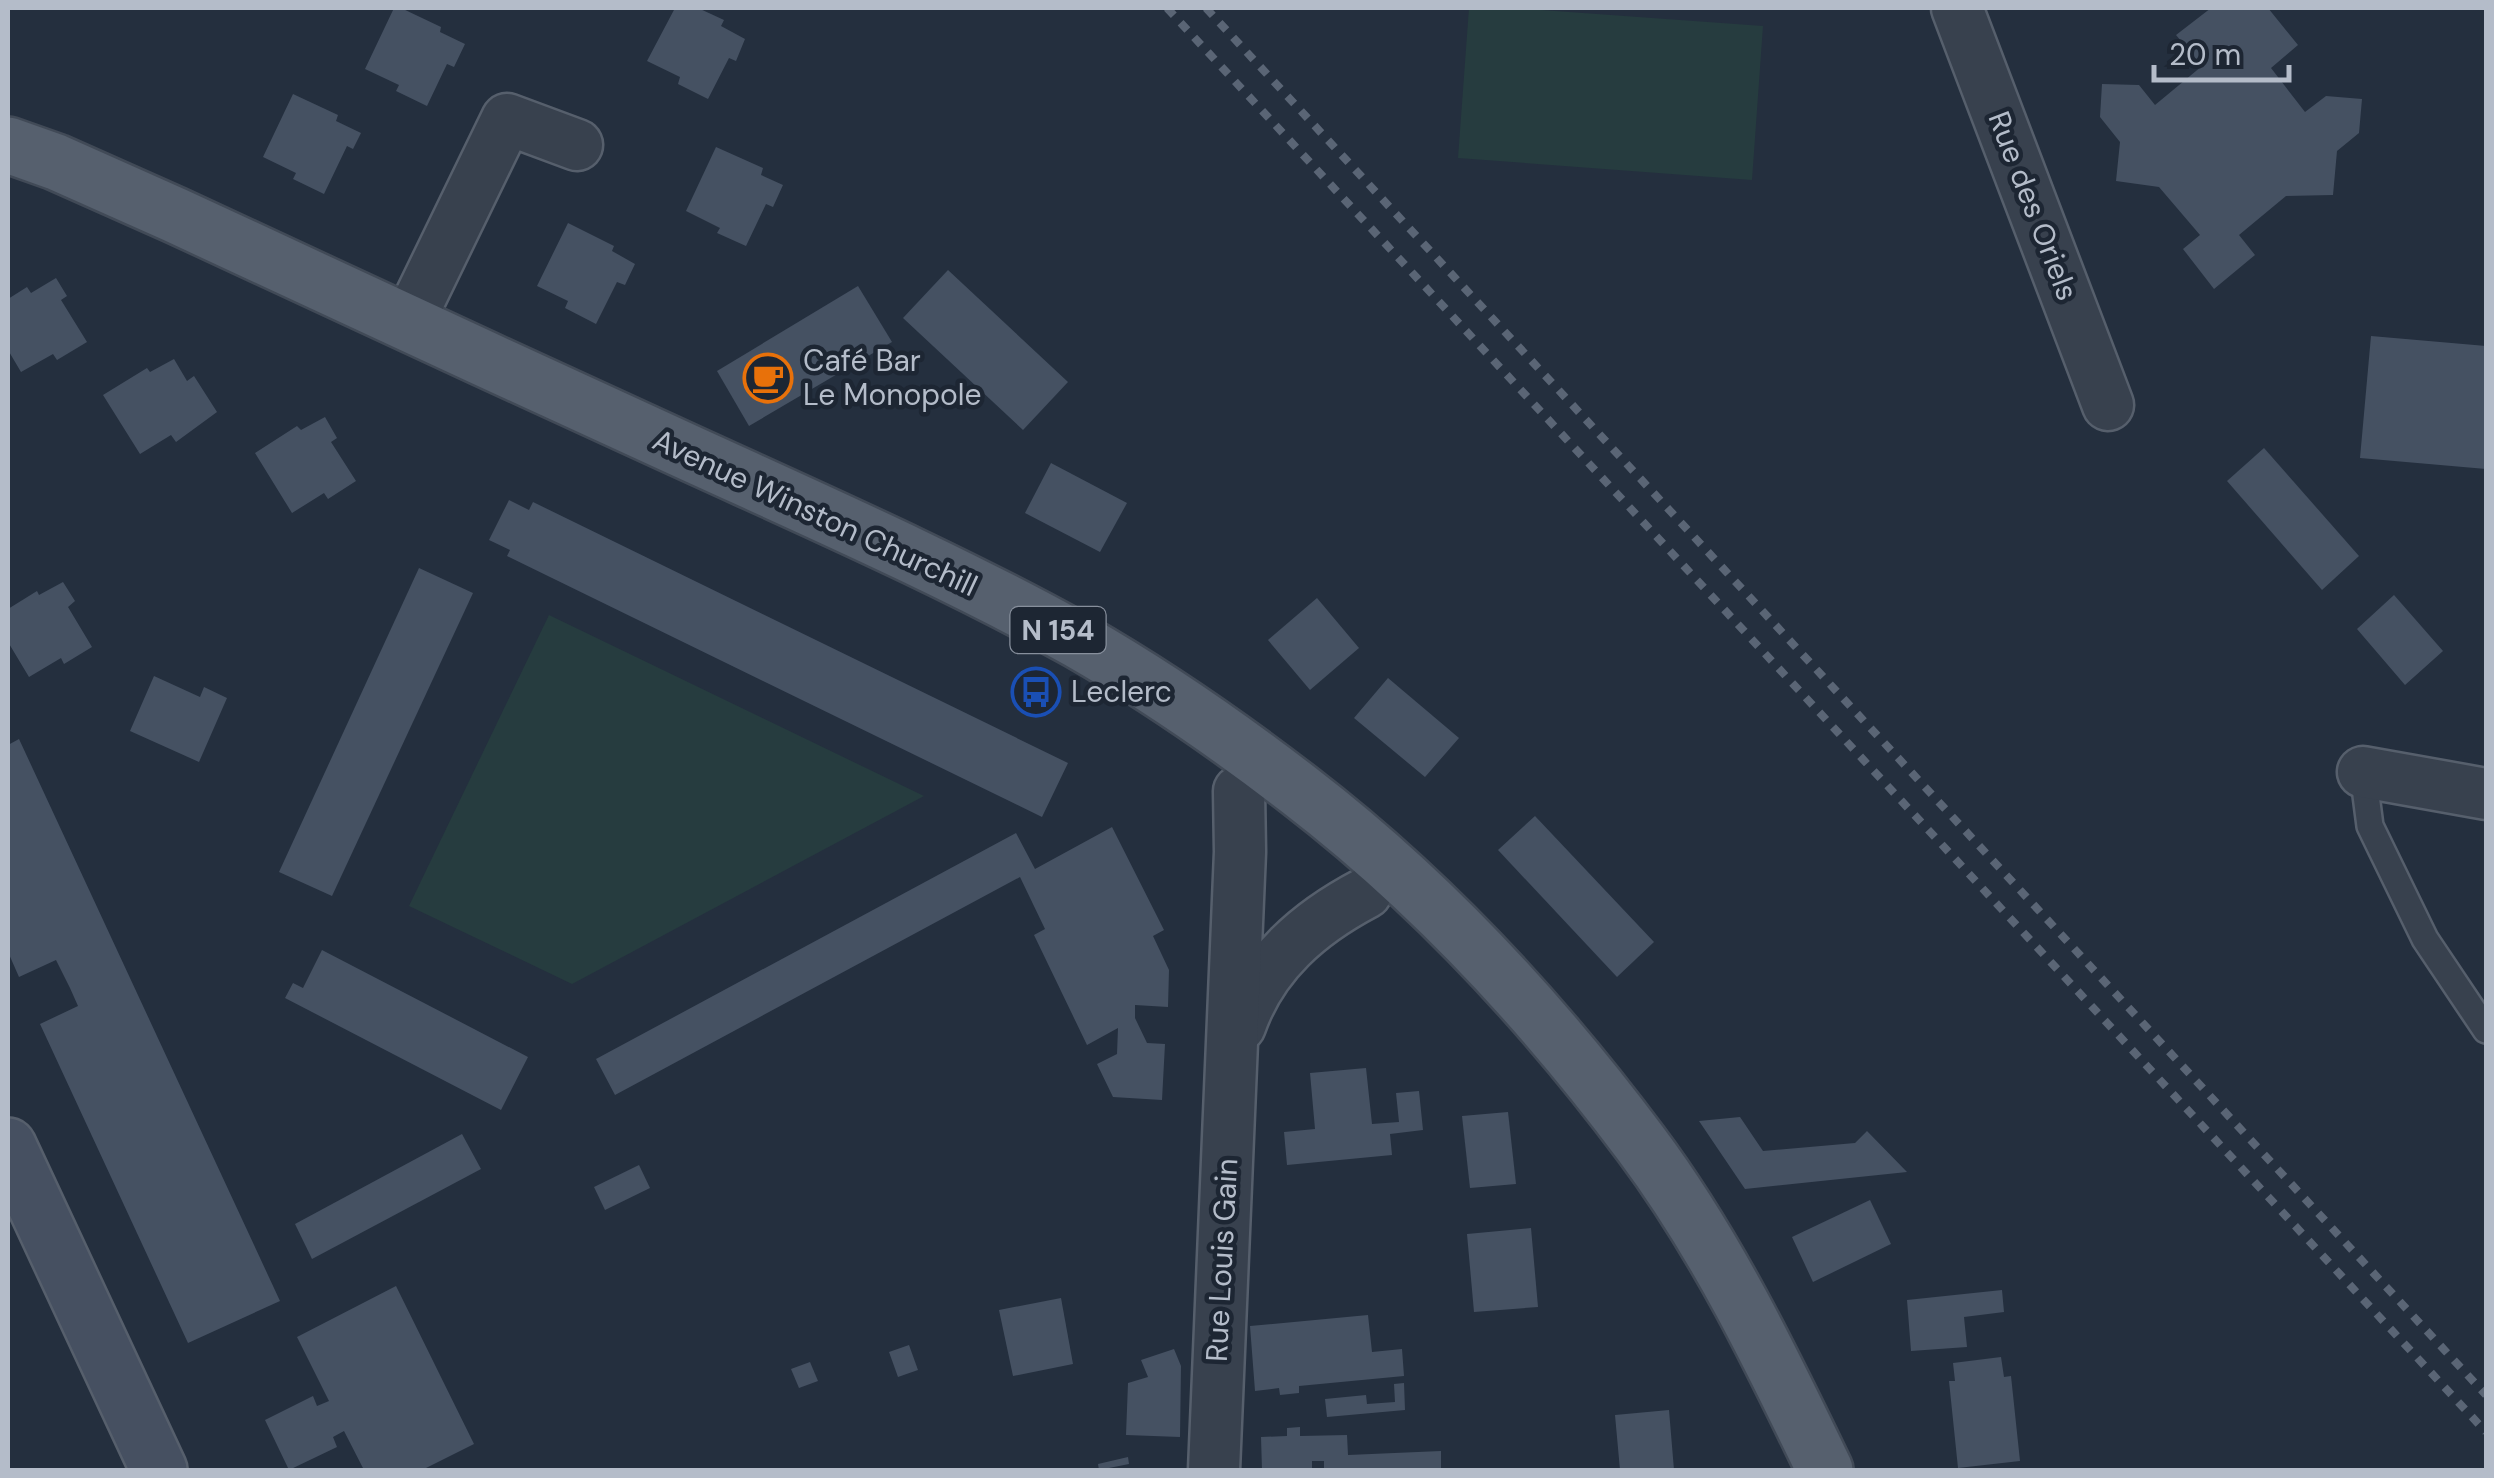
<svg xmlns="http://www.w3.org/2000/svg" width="2494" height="1478" font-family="'DM Sans',sans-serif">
<rect width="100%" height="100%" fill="#242f3e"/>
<g fill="#263c3f">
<path d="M1469 8H1513L1763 26 1752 180 1458 158Z"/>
<path d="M549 615 924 796 572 984 409 906Z"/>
</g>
<g fill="#455162">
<path d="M394 8H401L441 27 440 32 465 44 454 67 447 64 427 106 396 91 399 85 365 69Z"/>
<path d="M675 8H698L724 20 721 26 745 39 736 61 729 58 708 99 678 84 680 77 647 61Z"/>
<path d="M2211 8H2268L2298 45 2271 68 2305 112 2326 96 2362 99 2359 133 2337 151 2333 195 2286 196 2239 235 2255 255 2214 289 2183 249 2200 235 2159 187 2116 181 2120 142 2100 117 2102 84 2139 85 2155 105 2202 66 2176 35Z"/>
<path d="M293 94 338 115 336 121 361 133 353 149 347 146 324 194 293 179 296 173 263 157Z"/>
<path d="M716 147 763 168 761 175 783 185 773 207 766 204 746 246 717 233 720 228 686 211Z"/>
<path d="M568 223 614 246 612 251 635 264 625 285 617 282 596 324 565 308 568 301 537 286Z"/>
<path d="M948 270 1068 382 1023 430 903 318Z"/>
<path d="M56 278 67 296 61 300 87 342 57 360 53 354 21 372 8 350V299L27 287 31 293Z"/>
<path d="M858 286 892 342 749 426 717 371Z"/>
<path d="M2371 336 2486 346V469L2360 458Z"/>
<path d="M174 359 187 381 194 376 217 412 176 442 171 435 140 454 103 395 147 368 150 372Z"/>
<path d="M325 417 337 438 331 442 356 481 328 499 324 493 292 513 255 453 297 426 301 430Z"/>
<path d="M2264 448 2359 556 2322 590 2227 481Z"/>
<path d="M1051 463 1127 503 1100 552 1025 513Z"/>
<path d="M509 500 529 510 533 502 1068 763 1042 817 507 556 510 550 489 540Z"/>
<path d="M419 568 473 593 332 896 279 872Z"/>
<path d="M63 582 75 601 68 607 92 647 64 664 61 658 29 677 8 642V609L37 591 39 595Z"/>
<path d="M2394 595 2443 651 2405 685 2357 629Z"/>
<path d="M1317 598 1359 648 1310 690 1268 640Z"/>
<path d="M154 676 200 697 204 687 227 698 199 762 130 731Z"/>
<path d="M1388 678 1459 738 1425 777 1354 718Z"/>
<path d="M19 739 280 1301 188 1343 40 1024 78 1006 70 988 56 960 19 977 8 952V745Z"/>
<path d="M1535 816 1654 942 1617 977 1498 850Z"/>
<path d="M1112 827 1164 930 1153 936 1169 970 1168 1007 1135 1005V1018L1147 1043 1165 1044 1162 1100 1113 1097 1097 1064 1117 1054 1118 1028 1087 1045 1034 935 1045 929 1020 877 615 1095 596 1059 1016 833 1035 869Z"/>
<path d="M322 950 528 1057 501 1110 285 998 293 983 303 988Z"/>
<path d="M1366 1068 1372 1124 1399 1122 1396 1093 1419 1091 1423 1130 1390 1134 1392 1155 1287 1165 1284 1132 1315 1129 1310 1073Z"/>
<path d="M1508 1112 1516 1184 1470 1188 1462 1116Z"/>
<path d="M1740 1117 1763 1151 1855 1143 1867 1131 1907 1172 1745 1189 1699 1121Z"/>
<path d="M462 1134 481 1169 312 1259 295 1224Z"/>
<path d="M639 1165 650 1188 605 1210 594 1187Z"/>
<path d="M1870 1200 1891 1244 1813 1282 1792 1237Z"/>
<path d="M1531 1228 1538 1307 1474 1312 1467 1234Z"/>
<path d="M396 1286 474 1444 422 1470H364L344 1431 333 1437 337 1447 289 1470 265 1420 313 1396 317 1406 329 1401 297 1337Z"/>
<path d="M2002 1290 2004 1312 1964 1317 1967 1347 1911 1351 1907 1300Z"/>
<path d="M1061 1298 1073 1364 1013 1376 999 1310Z"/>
<path d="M1368 1315 1372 1352 1402 1349 1404 1376 1299 1386V1393L1280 1395 1279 1388 1255 1391 1250 1326Z"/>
<path d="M909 1345 918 1370 898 1377 889 1352Z"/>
<path d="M1174 1349 1181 1366 1180 1437 1126 1435 1128 1383 1148 1377 1141 1360Z"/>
<path d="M2001 1357 2004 1377 2011 1376 2020 1461 1958 1468 1949 1381H1955L1953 1363Z"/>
<path d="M810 1362 818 1381 799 1388 791 1369Z"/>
<path d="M1404 1383 1405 1410 1327 1417 1325 1399 1366 1395 1367 1404 1395 1402 1394 1384Z"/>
<path d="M1669 1410 1674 1470H1620L1615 1415Z"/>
<path d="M1300 1427V1436L1347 1435 1348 1455 1441 1451V1470H1324V1461H1312V1470H1262L1261 1437 1287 1436V1428Z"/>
<path d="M1128 1457 1129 1464 1099 1470 1098 1464Z"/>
</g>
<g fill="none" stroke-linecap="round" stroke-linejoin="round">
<g stroke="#565f6c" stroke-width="30">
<path id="lane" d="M2363 772 2370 826 2425 939 2486 1030"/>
</g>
<g stroke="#565f6c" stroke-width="55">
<g id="street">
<path d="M1957 8 2108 405"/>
<path d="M408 323 507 119 577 145"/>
<path d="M2363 772 2486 794"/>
<path d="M1240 1026C1262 963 1309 923 1366 893"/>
<path d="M1214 1470 1240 852 1239 791"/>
</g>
</g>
<g stroke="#565f6c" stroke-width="60">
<path id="secondary" d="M8 1146 159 1470"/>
</g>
<g stroke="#414a57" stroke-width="60">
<path id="primary" d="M8 145 56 162 175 215C343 293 512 372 681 449 814 510 949 569 1077 640 1154 684 1229 736 1299 790 1428 889 1544 1014 1641 1144 1716 1244 1771 1358 1825 1470"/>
</g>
<use href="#lane" stroke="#38414e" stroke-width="25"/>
<use href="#street" stroke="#38414e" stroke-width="50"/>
<use href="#secondary" stroke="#465061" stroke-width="55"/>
<use href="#primary" stroke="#56606e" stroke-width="55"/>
<g stroke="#5a6575" stroke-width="8" stroke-dasharray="10 10" stroke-linecap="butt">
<path d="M1167 8 2486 1432"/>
<path d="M1206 8 2486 1395"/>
</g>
</g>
<defs>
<g id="cafe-ring" transform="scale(2.5)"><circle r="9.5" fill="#1d2633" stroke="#e8710a" stroke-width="1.5"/><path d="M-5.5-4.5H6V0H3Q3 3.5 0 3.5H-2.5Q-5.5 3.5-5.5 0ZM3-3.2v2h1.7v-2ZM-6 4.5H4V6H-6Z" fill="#e8710a"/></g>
<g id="bus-ring" transform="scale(2.5)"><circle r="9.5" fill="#1d2633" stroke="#1a4fb4" stroke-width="1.5"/><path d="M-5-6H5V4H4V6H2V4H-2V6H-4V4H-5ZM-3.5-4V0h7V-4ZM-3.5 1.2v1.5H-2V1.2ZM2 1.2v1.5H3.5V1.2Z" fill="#1a4fb4"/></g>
</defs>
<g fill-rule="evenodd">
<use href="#cafe-ring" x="768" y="378"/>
<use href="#bus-ring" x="1036" y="692"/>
</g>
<g text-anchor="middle" stroke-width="9" stroke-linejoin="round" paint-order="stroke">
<rect fill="#1d2633" stroke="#878f9c" stroke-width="2.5" x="1010.5" y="607" width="95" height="46" rx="8"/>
<g font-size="28" font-weight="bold" fill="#b4bcc9">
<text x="1058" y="640">N 154</text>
</g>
<g font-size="30" fill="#b4bcc9" stroke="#1d2633">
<text transform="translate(2033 206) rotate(69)" y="10">Rue des Oriels</text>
<text transform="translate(815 513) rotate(25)" y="10">Avenue Winston Churchill</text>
<text transform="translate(1222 1260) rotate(-87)" y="10">Rue Louis Gain</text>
</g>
<g font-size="30" fill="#b4bcc9" stroke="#1d2633" text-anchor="start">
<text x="803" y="371">Café Bar<tspan x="803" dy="34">Le Monopole</tspan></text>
<text x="1071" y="702">Leclerc</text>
</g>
</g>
<rect width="2494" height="1478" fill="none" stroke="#b4bcc9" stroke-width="20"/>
<path d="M2154 65v15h135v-15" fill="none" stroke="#b4bcc9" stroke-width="5"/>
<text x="2169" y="65" font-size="30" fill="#b4bcc9" stroke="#1d2633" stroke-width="8" paint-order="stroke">20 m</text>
</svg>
